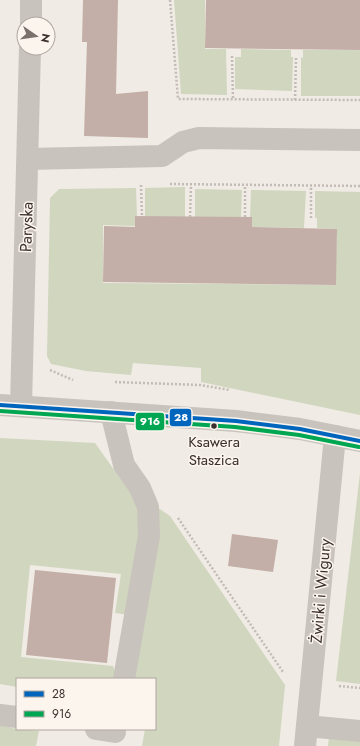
<svg xmlns="http://www.w3.org/2000/svg" width="360" height="746" font-family="Jost,sans-serif">
<rect width="100%" height="100%" fill="#f0ebe5"/>
<g fill="#d1d6bf">
<path d="M174 0H205V49H226L227 95 181 94Z"/>
<path d="M241 49 291 50V57H293L292 91 235 89V57H241Z"/>
<path d="M303 50H360V96H301V57L303 58Z"/>
<path d="M185 187V227L145 216V188Z"/>
<path d="M136 188 137 216H135V226L103 225V283L335 285 337 229 317 228V218H315V191L360 192V415L201 382V368L133 363 131 375 86 371 51 364 47 356 50 198 59 189Z"/>
<path d="M195 189 242 190 241 217H239V227L195 217Z"/>
<path d="M251 190 306 191 304 228 252 227V217H250Z"/>
<path d="M0 438 95 443 136 501 140 529 129 615 115 613 121 574 30 565 21 657 113 666 116 674 115 679H17V687L0 684Z"/>
<path d="M360 473V684L336 681Z"/>
<path d="M157 507 170 516 285 685 279 746H142L145 729H155V679L133 678Z"/>
<path d="M0 725 17 729 39 731 36 746H0Z"/>
<path d="M329 735 360 739V746H328Z"/>
</g>
<g fill="#c3afa7">
<path d="M83 0H118L116 94 148 91V138L84 136 87 42H82Z"/>
<path d="M206 0H360V50L205 48Z"/>
<path d="M135 216 252 217V227L337 229 336 285 103 282 104 226 135 227Z"/>
<path d="M232 534 278 540 273 572 228 566Z"/>
<path d="M35 570 116 578 107 663 26 655Z"/>
</g>
<g fill="none" stroke-linecap="round" stroke-linejoin="round">
<g stroke="#c2bbb6" stroke-width="2.5" stroke-dasharray="2 2" stroke-linecap="butt">
<path d="M170 0 178 99 360 100"/>
<path d="M232 56 233 99"/>
<path d="M295 100 296 57"/>
<path d="M170 184 360 186"/>
<path d="M141 185 142 216"/>
<path d="M190 217 191 185"/>
<path d="M245 217V185"/>
<path d="M311 218V186"/>
<path d="M50 370 73 380"/>
<path d="M115 382 200 385 230 390"/>
<path d="M178 518 283 672"/>
<path d="M339 686 360 688"/>
</g>
<g stroke="#c9c3be" stroke-width="22">
<path d="M31 24V0"/>
<path d="M28 159 162 156 183 142 199 138 360 140"/>
<path d="M0 405 236 421 300 429 360 441"/>
<path d="M21 406 30 48"/>
<path d="M111 412 124 465 140 488 148 507 149 536 124 679"/>
<path d="M0 715 17 717"/>
<path d="M307 726 360 731"/>
<path d="M96 729 115 732"/>
<path d="M305 746 335 436"/>
</g>
<g stroke="#fbf5ee" stroke-width="7">
<path id="bus-1" d="M0 405 236 421 300 429 360 441"/>
</g>
<g stroke="#fbf5ee" stroke-width="7">
<path id="bus-2" d="M0 411 235 427 299 435 359 447"/>
</g>
<use href="#bus-1" stroke="#0065bd" stroke-width="4"/>
<use href="#bus-2" stroke="#00a651" stroke-width="4"/>
</g>
<circle fill="#3b302b" stroke="#fbf5ee" stroke-width="1.5" cx="214" cy="426" r="3.5"/>
<g text-anchor="middle" stroke-width="3" stroke-linejoin="round" paint-order="stroke">
<g font-size="15" fill="#3b302b" stroke="#fbf5ee">
<text x="214" y="447">Ksawera<tspan x="214" dy="18">Staszica</tspan></text>
</g>
<g font-size="16" fill="#3b302b" stroke="#fbf5ee">
<text transform="translate(26 227) rotate(-88)" y="6">Paryska</text>
<text transform="translate(320 591) rotate(-85)" y="6">Żwirki i Wigury</text>
</g>
</g>
<g stroke="#fbf5ee" stroke-width="1.5">
<rect x="169" y="408" width="23" height="19" rx="4" fill="#0065bd"/>
<rect x="135" y="412" width="30" height="19" rx="4" fill="#00a651"/>
</g>
<g font-size="11" text-anchor="middle" font-weight="bold" fill="#fff">
<text x="181" y="421">28</text>
<text x="150" y="425">916</text>
</g>
<rect x="16" y="678" width="140" height="52" fill="#fbf5ee" stroke="#aea6a0"/>
<rect x="24" y="691" width="20" height="6" fill="#0065bd" stroke="#aea6a0"/>
<text x="52" y="698" font-size="12" fill="#3b302b">28</text>
<rect x="24" y="711" width="20" height="6" fill="#00a651" stroke="#aea6a0"/>
<text x="52" y="718" font-size="12" fill="#3b302b">916</text>
<g transform="translate(36 36) rotate(103)"><circle r="19" fill="#fbf5ee" stroke="#aea6a0"/>
<path d="M0-3L7 15L0 10L-7 15Z" fill="#7a716c"/>
<text y="-6" font-size="11" font-weight="bold" text-anchor="middle" fill="#3b302b">N</text>
</g>
</svg>
